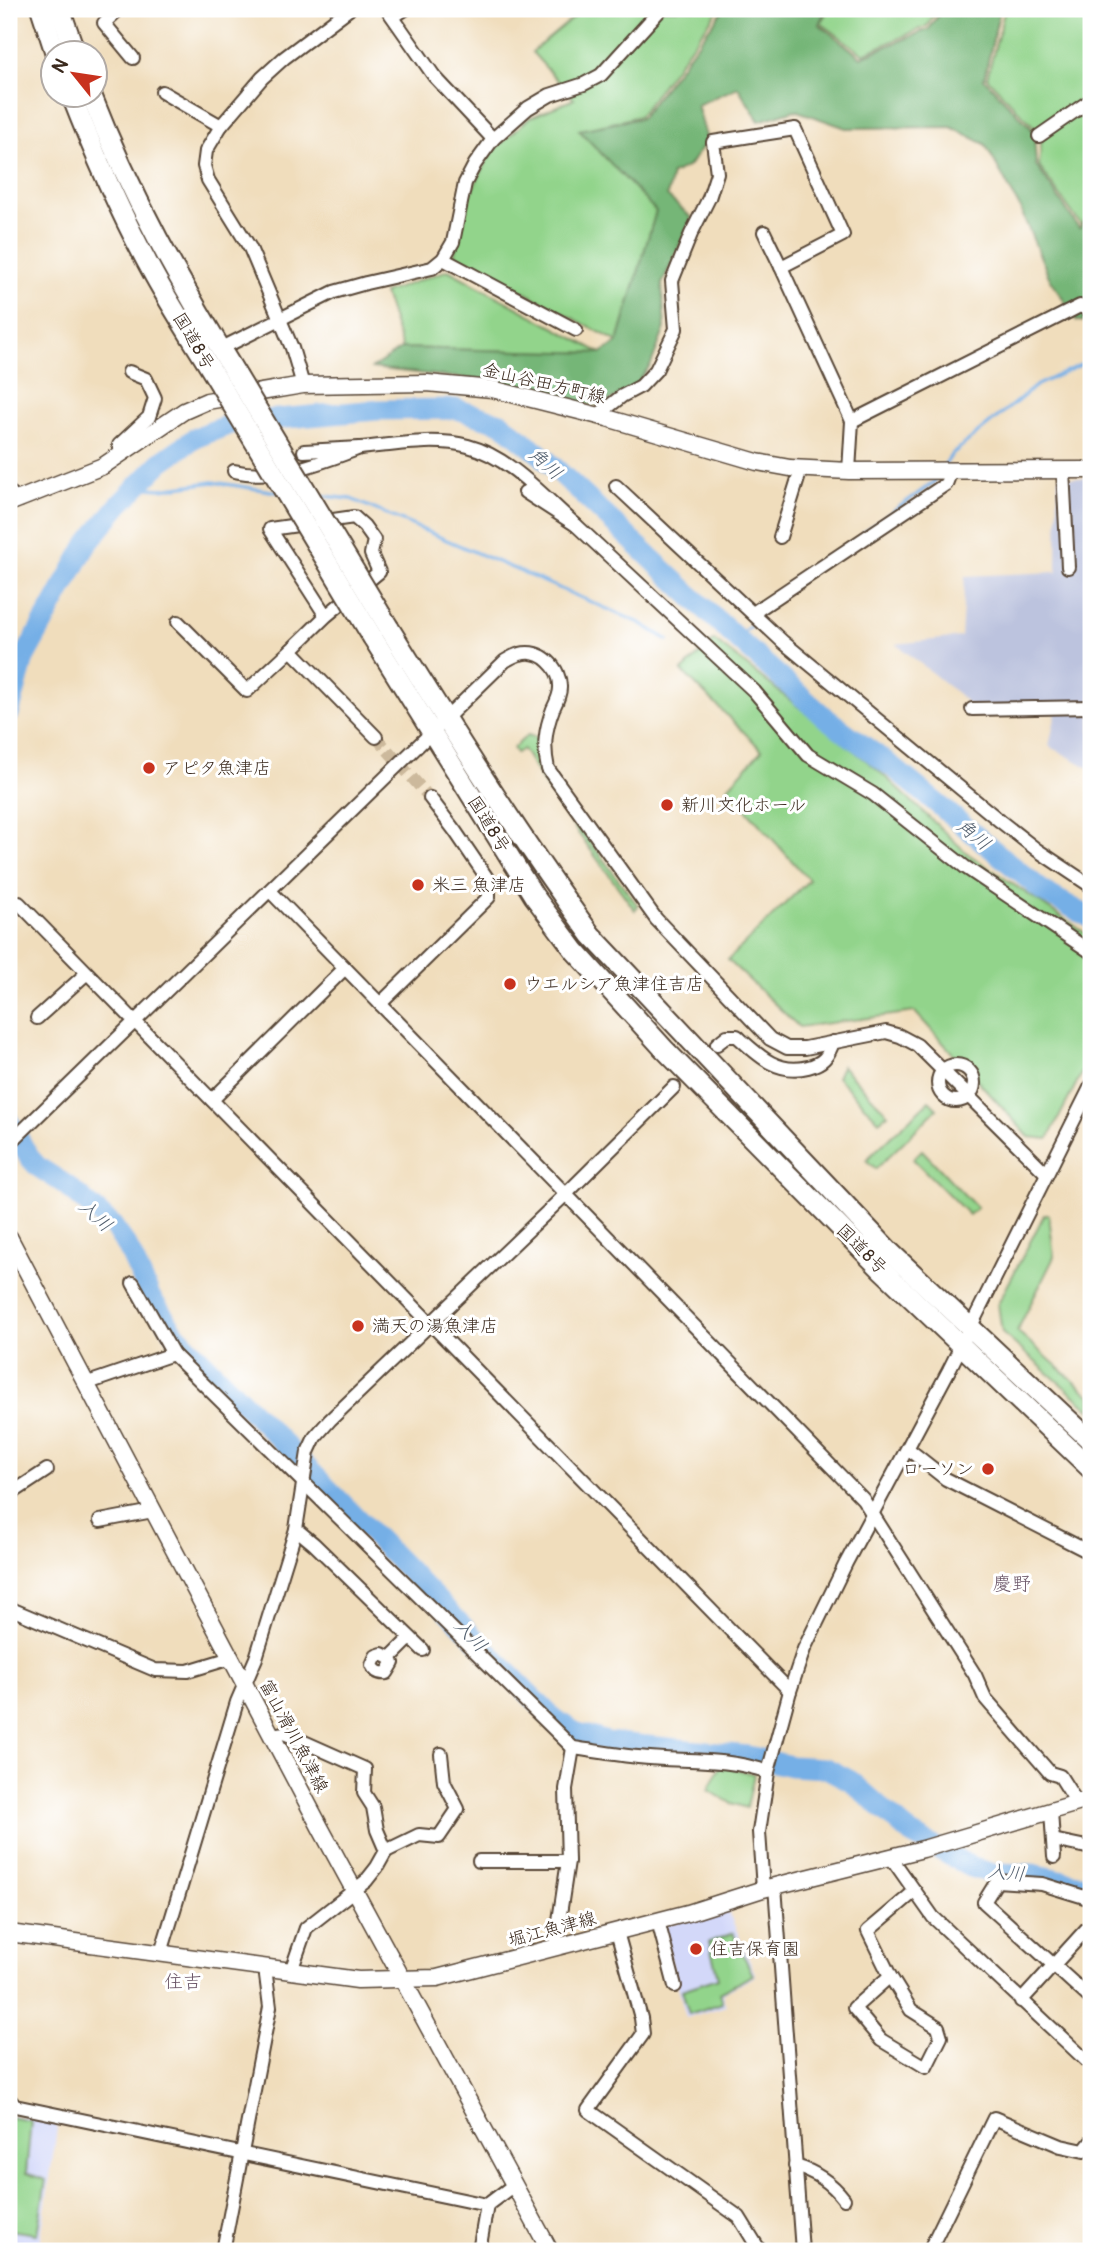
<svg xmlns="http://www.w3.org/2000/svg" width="1100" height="2260" font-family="Pangolin,'Klee One',sans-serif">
<rect width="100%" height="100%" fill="#fff"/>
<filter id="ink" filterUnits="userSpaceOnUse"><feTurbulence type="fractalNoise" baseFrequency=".0143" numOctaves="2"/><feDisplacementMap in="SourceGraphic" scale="14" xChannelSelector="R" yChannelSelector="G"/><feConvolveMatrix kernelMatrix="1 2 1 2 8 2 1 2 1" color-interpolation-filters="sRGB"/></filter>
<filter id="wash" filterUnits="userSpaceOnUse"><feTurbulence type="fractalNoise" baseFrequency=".00686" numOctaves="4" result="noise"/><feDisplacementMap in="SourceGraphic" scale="28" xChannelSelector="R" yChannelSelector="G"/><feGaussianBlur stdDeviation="1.57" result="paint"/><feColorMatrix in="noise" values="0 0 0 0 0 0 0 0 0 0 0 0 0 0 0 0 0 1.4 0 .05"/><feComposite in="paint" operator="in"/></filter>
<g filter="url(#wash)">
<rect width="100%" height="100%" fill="#f0ddbc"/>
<g fill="#d3d8f9">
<path d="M727 1908 756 1976 722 1994 726 2006 686 2018 662 1926Z"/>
<path d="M9 2115 58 2122 39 2251H9Z"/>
</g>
<path fill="#bcc3de" d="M1058 478H1091V769L1049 746 1056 713 976 712 958 694 896 644 961 637 965 576 1057 572Z"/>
<g fill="#92d48b" stroke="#667f54" stroke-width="2">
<path d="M584 9H719L639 116 580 131 656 211 618 342 454 255 470 194 491 153 529 118 574 99 532 52Z"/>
<path d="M828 9H938L927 26 863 54 821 23Z"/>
<path d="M1005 9H1091V214L1081 225 1039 166 1042 135 987 78Z"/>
<path d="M448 270 601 353 402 348 384 293Z"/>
<path d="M714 640 876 768 967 853 1091 937V1055L1048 1139 1029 1137 915 1012 799 1027 728 960 809 880 727 788 762 750 682 671Z"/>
<path d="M528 735 537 738 539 762 553 789 549 792 523 749 516 753 513 748Z"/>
<path d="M563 805 638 906 635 910 559 807Z"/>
<path d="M842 1066 888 1114 879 1121 837 1077Z"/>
<path d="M929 1101 937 1109 876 1169 866 1160Z"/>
<path d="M922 1150 977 1208 969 1215 913 1159Z"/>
<path d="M1044 1215H1049L1054 1257 1017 1331 1091 1396V1410L1002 1333 998 1304Z"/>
<path d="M721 1765 754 1774 747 1808 731 1803 708 1790Z"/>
<path d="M733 1933 753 1975 719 1993 722 2003 689 2014 682 1990 718 1978 709 1942Z"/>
<path d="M9 2117 31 2121 26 2173 46 2180 37 2234 9 2230Z"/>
</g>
<path fill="#75b677" stroke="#58704a" stroke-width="2" d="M724 9H826L819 24 861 57 929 29 942 9H1000L984 79 1034 131 1036 165 1079 228 1091 215V322L1077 321 1049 277 1019 206 985 144 951 127 846 128 795 110 759 121 738 87 697 105 707 140 689 166 672 174 667 196 692 218 662 284 665 328 651 364 636 385 602 405 567 403 489 381 372 368 402 348 601 353 618 342 656 211 579 130 641 118Z"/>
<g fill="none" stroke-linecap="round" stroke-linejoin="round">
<g stroke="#75afe6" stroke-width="3.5">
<path d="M944 466 952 454 1037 385 1091 360"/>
<path d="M137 487 161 489 213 482 277 492"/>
<path d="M316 495 351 499 640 623 668 640"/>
<path d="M864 532 933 483 938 475"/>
<path d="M736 638 756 621"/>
</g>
<g stroke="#75afe6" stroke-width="21">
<path d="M9 714 24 658 86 546 119 505 161 462 195 438 233 423 377 410 456 409 501 423 541 455 736 638 826 718 894 768 1044 892 1091 918"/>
<path d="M9 1122 29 1157 38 1167 66 1185 112 1225 127 1246 151 1298 176 1334 553 1718 575 1732 607 1742 748 1756 791 1766 826 1768 851 1781 911 1834 971 1867 991 1873 1033 1874 1091 1887"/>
</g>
</g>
</g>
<g filter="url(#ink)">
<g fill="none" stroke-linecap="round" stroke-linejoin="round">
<path stroke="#ccb99c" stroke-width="12" stroke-dasharray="12 6" stroke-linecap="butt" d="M376 737 430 798"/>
<g stroke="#564536" stroke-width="16">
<g id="minor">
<path d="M119 9 104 23 133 58"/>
<path d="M387 9 434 76 493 139"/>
<path d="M393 17 405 9"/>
<path d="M162 92 221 126"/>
<path d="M1039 136 1091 100"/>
<path d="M443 259 576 330"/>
<path d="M781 267 852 421 849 471"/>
<path d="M220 349 334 292 366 283 432 268 443 259 453 242 465 183 475 164 493 139 528 108 550 95 584 84 601 75 661 9"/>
<path d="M303 385 292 348 250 248 208 180 204 166 206 151 221 126 262 78 284 58 349 9"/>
<path d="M598 415 622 396 641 386 656 370 676 329 672 281 691 234 709 198 717 173 713 142 795 129 843 235 781 267 764 232"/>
<path d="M852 421 1080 306 1091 311"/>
<path d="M360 448C394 445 434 437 468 446 510 457 544 497 576 525L525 492"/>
<path d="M124 453 119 445 149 417 155 398 146 379 129 372"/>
<path d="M1063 470 1068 567"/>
<path d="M234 471C276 481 320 463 360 448L304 451"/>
<path d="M616 486 783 642 1000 821 1037 850 1091 886"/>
<path d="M9 492 20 500"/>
<path d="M576 525 754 691 808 755 873 794 965 867 1091 952"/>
<path d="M780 537 801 469"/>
<path d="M753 613 946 484 951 471"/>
<path d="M178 622 247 691 291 650 376 737"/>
<path d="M291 650 326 616 270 529 354 517 364 526 374 540 371 554 379 572 326 616"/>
<path d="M972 709 1091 707"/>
<path d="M270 891 863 1499 975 1675 985 1698 1050 1773 1060 1776 1077 1803"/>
<path d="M19 903 790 1691"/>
<path d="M380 1004 489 897V881L455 831 430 798"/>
<path d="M37 1018 87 973"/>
<path d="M717 1044 727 1036H737C758 1055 777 1075 808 1067 823 1063 828 1057 833 1042"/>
<circle cx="956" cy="1083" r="18"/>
<path d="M212 1100 345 968"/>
<path d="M9 1144 505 661C510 658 515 655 520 654 541 648 561 668 560 688 560 695 556 703 553 709 545 730 543 746 548 769L656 919 770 1039 787 1048H805L886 1032 900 1036 917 1045 1047 1174"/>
<path d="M133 1283 173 1354"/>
<path d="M85 1384 173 1354 573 1748C595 1751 617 1755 638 1757 683 1762 726 1757 768 1772"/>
<path d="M908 1449 946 1479 1091 1553"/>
<path d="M9 1495 47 1470"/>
<path d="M100 1521 153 1511"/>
<path d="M296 1529 314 1544 423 1650"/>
<path d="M9 1608 155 1670 188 1671 231 1658"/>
<path d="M390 1658 393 1663 387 1673C380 1674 375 1672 372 1665L376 1656 382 1654 390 1658 410 1638"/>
<path d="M272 1735 284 1733 365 1769 364 1793 373 1807 377 1830 386 1851 377 1867 366 1881 306 1928 291 1971"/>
<path d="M1051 1811 1054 1857"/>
<path d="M1053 1840 1091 1848"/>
<path d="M386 1851 419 1835 439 1837 458 1809 444 1782 441 1754"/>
<path d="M890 1856 933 1917 1091 2065"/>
<path d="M479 1861H568"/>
<path d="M775 1886 802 2251"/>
<path d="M763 1889 759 1832 768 1772 790 1691 804 1649 846 1563 949 1370 1091 1086"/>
<path d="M1091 1899 1042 1884 997 1881 984 1902 1091 1999"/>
<path d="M658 1921 675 1986"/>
<path d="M617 1932 641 2018 643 2034 588 2110 739 2217 760 2251"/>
<path d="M555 1947 568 1861 566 1789 573 1748"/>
<path d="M161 1953 237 1702 256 1658 296 1529 308 1452 315 1437 330 1420 566 1194 674 1087"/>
<path d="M890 1976 854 2008 881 2040 926 2067 941 2037 938 2027 911 2010 890 1976 868 1931 915 1891"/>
<path d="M1021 2001 1091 1924"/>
<path d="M9 2099 15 2106 487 2205 515 2184"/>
<path d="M795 2166C814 2171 832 2183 844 2199"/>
<path d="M931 2247 944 2251"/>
<path d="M223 2251 270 2007 265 1968"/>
<path d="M479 2251 487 2205"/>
<path d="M929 2251 994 2118 1061 2146 1084 2151 1091 2142"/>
</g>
</g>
<g stroke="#564536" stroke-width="19">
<g id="major">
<path d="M9 503 103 466 184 411 207 401 303 385 427 383 492 389 607 418 757 462 790 468 849 471 1091 470"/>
<path d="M9 1237 321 1829 550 2251"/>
<path d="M9 1933 358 1980 437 1978 688 1913 763 1889 923 1849 1091 1799"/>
</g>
</g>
<g stroke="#564536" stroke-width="23">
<g id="highway">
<path d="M41 9 55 52"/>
<path d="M60 9 75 52"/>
<path d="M71 94C95 156 122 217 154 275 175 313 199 349 221 386"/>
<path d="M91 94C131 197 180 282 237 376"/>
<path d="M389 628C454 733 519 836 591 935L890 1252 1091 1441"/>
<path d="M373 638 534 896 575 951 664 1049 881 1269 1091 1469"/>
</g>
</g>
<use href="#minor" stroke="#fff" stroke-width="12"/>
<use href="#major" stroke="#fff" stroke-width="16"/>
<use href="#highway" stroke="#fff" stroke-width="19"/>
<g stroke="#564536" stroke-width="23" stroke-linecap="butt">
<g id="highway-bridge">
<path d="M237 376 389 628"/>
<path d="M221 386 373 638"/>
</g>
</g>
<use href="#highway-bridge" stroke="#fff" stroke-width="19"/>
</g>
</g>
<g fill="#c8321e" stroke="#fff" stroke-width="2.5">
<circle cx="149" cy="768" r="7"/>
<circle cx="667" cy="805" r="7"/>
<circle cx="418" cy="885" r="7"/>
<circle cx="510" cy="984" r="7"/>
<circle cx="358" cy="1326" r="7"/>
<circle cx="988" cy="1469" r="7"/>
<circle cx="696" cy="1949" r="7"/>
</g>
<g text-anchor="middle" stroke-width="6" stroke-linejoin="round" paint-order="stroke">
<g font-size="18" fill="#3b2a1e" stroke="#fff">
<text transform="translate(194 341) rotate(59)" y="6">国道8号</text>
<text transform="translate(544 383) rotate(13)" y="6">金山谷田方町線</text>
<text transform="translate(489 824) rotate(58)" y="6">国道8号</text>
<text transform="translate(862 1249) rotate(45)" y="6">国道8号</text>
<text transform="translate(294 1736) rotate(62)" y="6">富山滑川魚津線</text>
<text transform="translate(552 1929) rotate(-15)" y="6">堀江魚津線</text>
</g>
<g font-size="18" fill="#3b2a1e" stroke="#fff" text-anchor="start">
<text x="163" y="774">アピタ魚津店</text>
<text x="681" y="811">新川文化ホール</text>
<text x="432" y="891">米三 魚津店</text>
<text x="524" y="990">ウエルシア魚津住吉店</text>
<text x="372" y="1332">満天の湯魚津店</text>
<text x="974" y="1475" text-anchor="end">ローソン</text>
<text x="710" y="1955">住吉保育園</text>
</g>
<g font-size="19" font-style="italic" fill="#525f6e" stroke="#fff">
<text transform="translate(546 463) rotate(42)" y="7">角川</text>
<text transform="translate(974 834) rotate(40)" y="7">角川</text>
<text transform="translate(96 1215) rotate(42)" y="7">入川</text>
<text transform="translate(471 1635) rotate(46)" y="7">入川</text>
<text transform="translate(1006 1872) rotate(5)" y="7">入川</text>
</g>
<g font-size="19" fill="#6b5668" stroke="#fff">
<text x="1012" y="1590">慶野</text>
<text x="183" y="1988">住吉</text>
</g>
</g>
<rect width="1100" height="2260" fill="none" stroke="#fff" stroke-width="35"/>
<g transform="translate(74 74) rotate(300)"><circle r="33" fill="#ffffff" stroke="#b1aaa5" stroke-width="2"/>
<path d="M0-5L12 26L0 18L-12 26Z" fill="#c8321e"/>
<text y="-10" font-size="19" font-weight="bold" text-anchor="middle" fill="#3b2a1e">N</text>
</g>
</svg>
